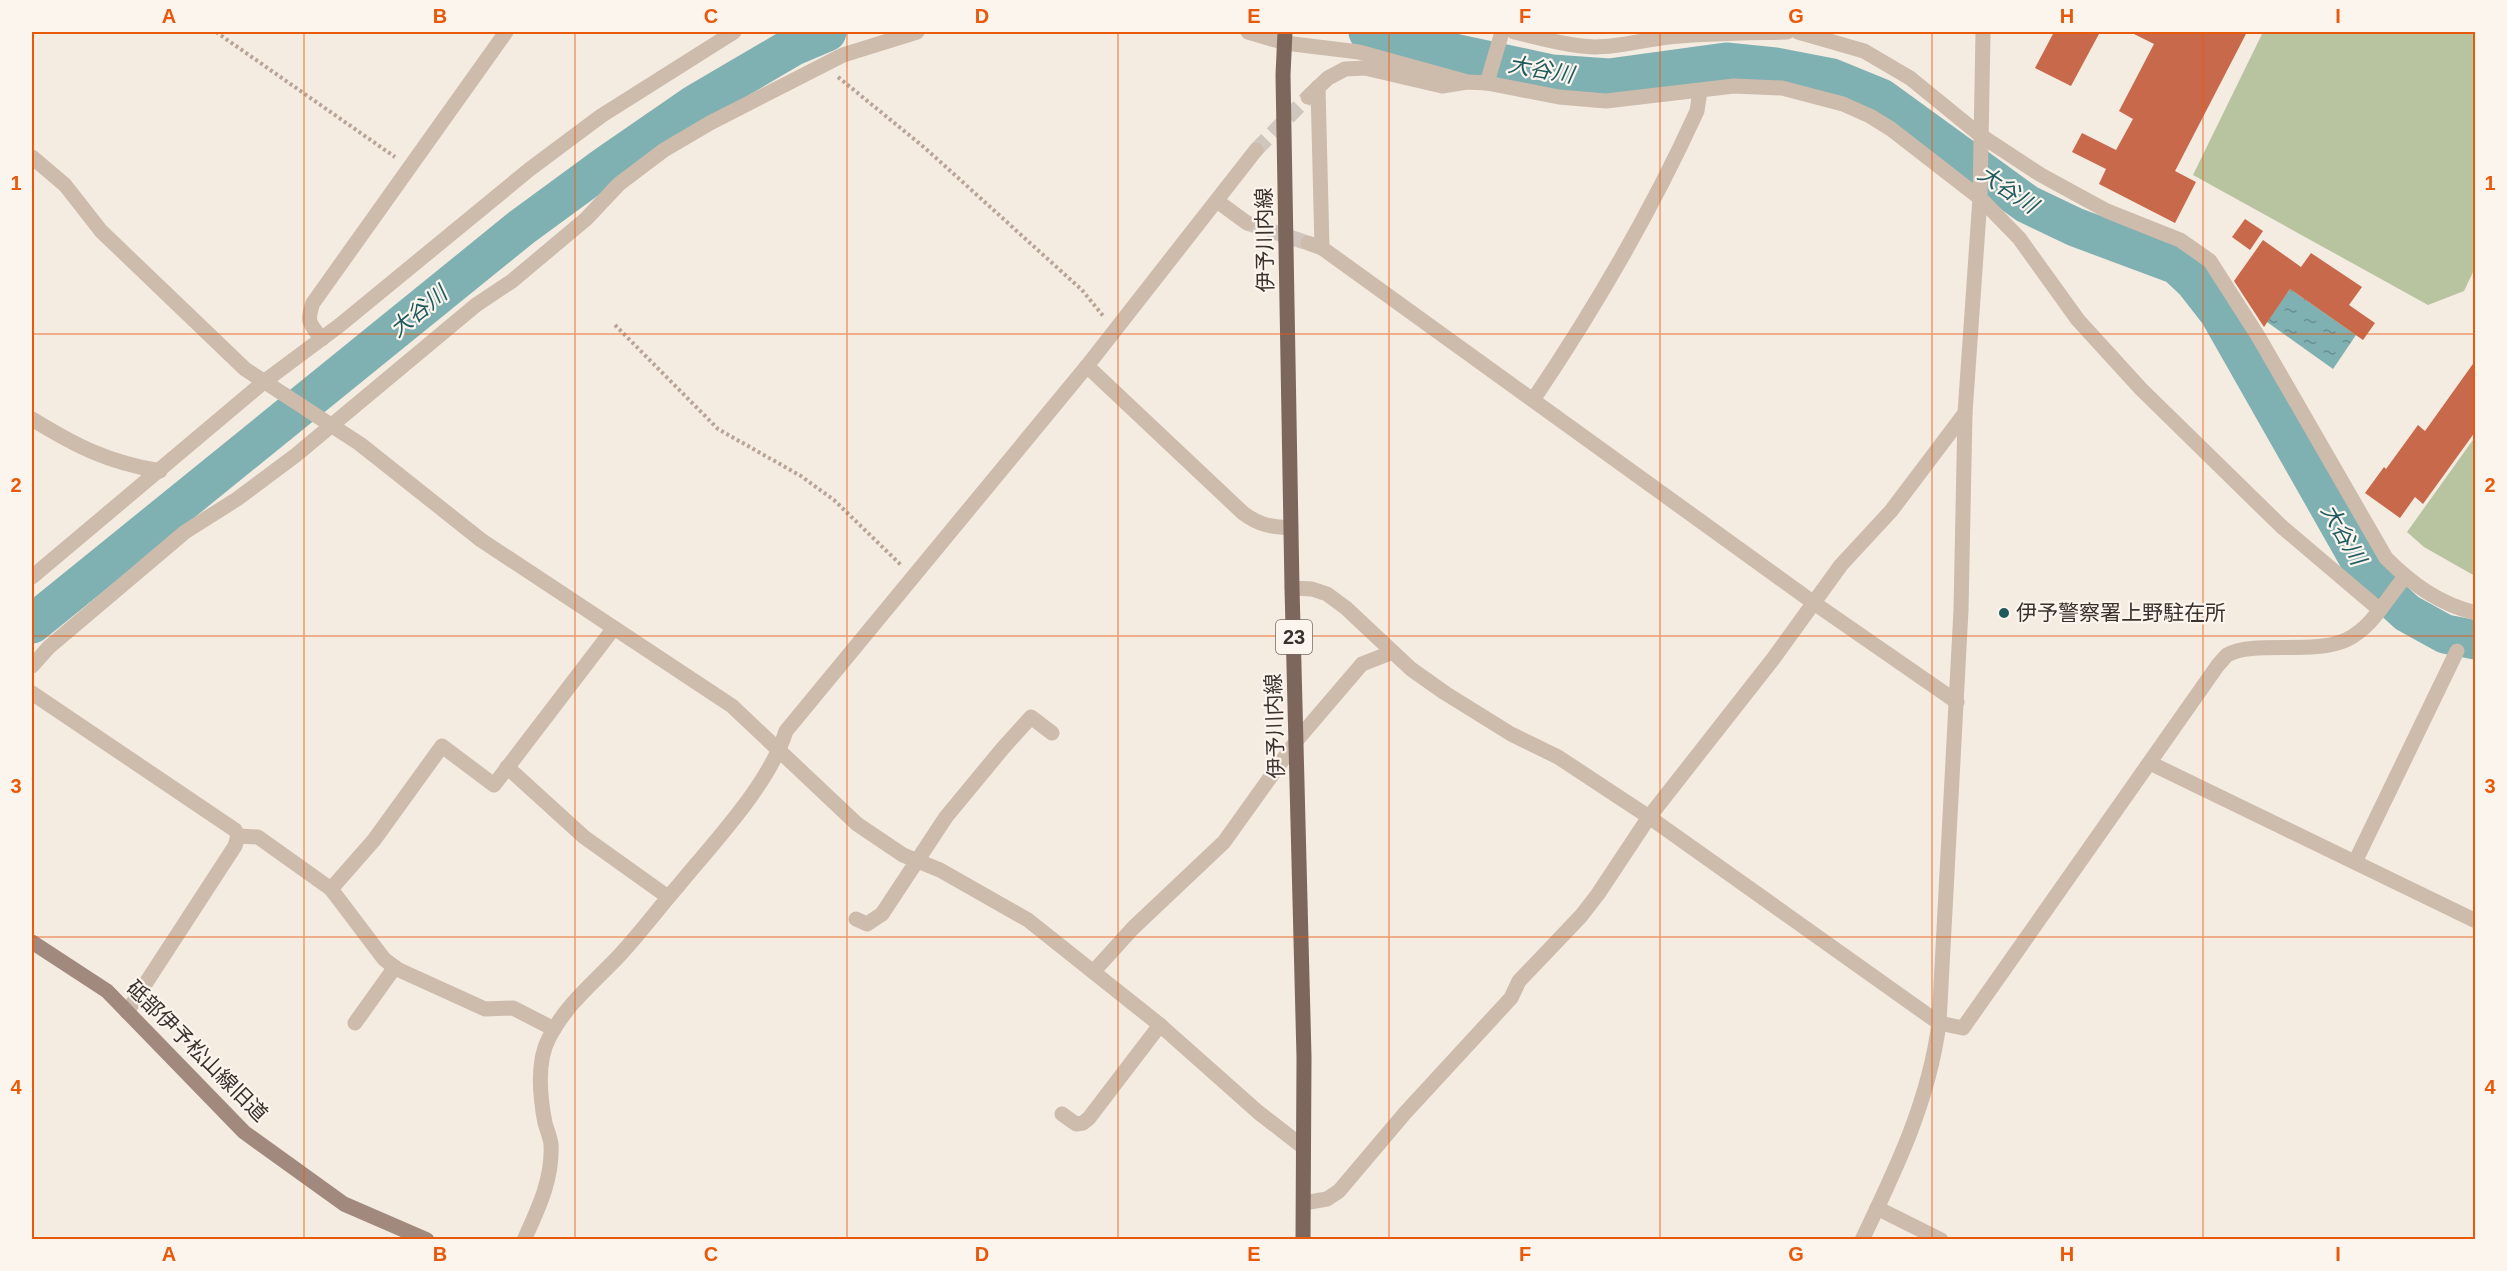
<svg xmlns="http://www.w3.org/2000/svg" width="2507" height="1271" font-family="Helvetica,'Noto Sans JP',sans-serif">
<defs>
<pattern id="water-ripples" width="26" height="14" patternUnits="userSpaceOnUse" patternTransform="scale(1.5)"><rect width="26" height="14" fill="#7fb0b2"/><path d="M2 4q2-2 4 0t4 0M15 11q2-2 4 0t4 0" fill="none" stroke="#699091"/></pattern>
</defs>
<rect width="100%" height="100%" fill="#f4ebe1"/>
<g fill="#b8c4a0">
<path d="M2263 32H2475L2476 266 2464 291 2428 305 2193 175Z"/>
<path d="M2475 437V576L2424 547 2407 532Z"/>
</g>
<path fill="url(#water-ripples)" d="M2290 289 2356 335 2333 369 2267 322Z"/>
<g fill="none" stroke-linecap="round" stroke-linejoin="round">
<g stroke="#7fb0b2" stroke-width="39">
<path d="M1368 32 1384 34 1426 47 1552 74 1609 78 1726 62 1775 67 1832 78 1881 98 2027 204 2075 227 2177 265 2194 281 2219 313 2370 579 2407 613 2445 634 2476 640"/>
<path d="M32 624 522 227 608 164 695 104 794 46 827 32"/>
</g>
</g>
<g fill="#c8694b">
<path d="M2054 32H2100L2071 86 2035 68Z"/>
<path d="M2130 32H2247L2175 171 2196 182 2175 223 2099 184 2106 169 2072 152 2082 133 2116 150 2133 119 2119 111 2154 44Z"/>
<path d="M2245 219 2263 231 2250 250 2232 237Z"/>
<path d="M2263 240 2301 267 2311 253 2362 287 2349 305 2375 323 2363 340 2290 289 2264 327 2234 281Z"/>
<path d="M2475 361V432L2423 504 2415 497 2400 518 2365 493 2384 467 2386 469 2418 425 2425 431Z"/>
</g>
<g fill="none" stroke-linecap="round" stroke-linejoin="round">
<g stroke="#cfc6bd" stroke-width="15" stroke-dasharray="15 8" stroke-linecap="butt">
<path d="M1256 150 1308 97"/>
<path d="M1247 223 1308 243"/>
</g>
<g stroke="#b9a596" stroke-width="4" stroke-dasharray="3 3" stroke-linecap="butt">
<path d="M216 32 395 157"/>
<path d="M838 77 925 148 1082 290 1104 317"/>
<path d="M615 325 718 429 801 476 834 500 902 566"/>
</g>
<g stroke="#cdbbac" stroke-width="15">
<path d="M1248 32 1285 43 1359 52 1464 81"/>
<path d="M1514 32C1540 38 1568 46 1595 47 1620 47 1643 40 1668 37 1708 33 1747 33 1787 32"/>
<path d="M1798 32 1864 51 1910 78 1980 135 2041 175 2107 211 2180 240 2210 261 2258 336 2386 558C2412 584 2439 604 2476 613"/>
<path d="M1487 83 1502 32"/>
<path d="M1318 87 1322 248"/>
<path d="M1308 97 1328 78 1345 69 1365 68 1442 86 1467 82 1487 83 1559 97 1606 101 1734 86 1782 88 1843 104 1870 116 1891 129 1980 198 2019 238 2078 320 2141 389 2281 526 2380 610"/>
<path d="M32 157 65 185 101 231 245 369 360 444 481 540 732 706 857 824 903 855 940 870 1028 920 1160 1025 1258 1112 1303 1147"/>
<path d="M1217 201 1247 223"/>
<path d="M1308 243 1322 248 1814 603 1957 702"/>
<path d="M322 339C310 324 306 322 313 303L506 32"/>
<path d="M1087 366 1243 513C1259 525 1271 527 1291 528"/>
<path d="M1533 400C1595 308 1651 212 1697 111L1700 91"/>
<path d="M32 419C76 446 107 462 160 471"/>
<path d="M32 577 265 381 340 325 530 169 601 116 734 32"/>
<path d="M1292 588 1312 589 1327 594 1346 608 1411 669 1445 693 1511 734 1558 757 1649 817 1939 1023 1963 1028 2218 665C2221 662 2224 658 2227 655 2252 640 2314 655 2346 640 2373 627 2386 599 2405 577"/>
<path d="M32 666 49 647 185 532 237 499 296 455 476 305 512 281 586 219 619 184 664 150 710 123 843 55 917 32"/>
<path d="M32 693 235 830 238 836 235 846 127 1012"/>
<path d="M2150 763 2476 921"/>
<path d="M507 767 584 837 668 897"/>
<path d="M238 836 258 837 331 889 384 959 397 969 485 1009 513 1008 554 1029"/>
<path d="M2355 862 2457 651"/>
<path d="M331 889 374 840 442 746 494 785 614 628"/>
<path d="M856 919 867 924 882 914 946 817 1003 748 1031 717 1052 733"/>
<path d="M1094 971 1133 928 1224 842 1297 740 1362 664 1393 652"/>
<path d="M355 1023 395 967"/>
<path d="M1062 1114 1076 1124 1083 1123 1089 1118 1160 1025"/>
<path d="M1304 1203 1327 1199 1339 1191 1405 1113 1511 998 1519 981 1581 916 1598 894 1649 817 1773 659 1841 565 1891 511 1965 413"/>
<path d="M1877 1208 1941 1240"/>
<path d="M524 1240C538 1209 553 1179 551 1144 550 1137 547 1130 545 1123 540 1097 536 1062 549 1038 565 1006 592 984 616 959 638 936 657 910 678 886 714 842 769 785 786 731L1087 366 1256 150"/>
<path d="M1862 1240C1896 1169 1929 1101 1939 1023L1961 610 1965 413 1980 198 1983 32"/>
</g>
<path stroke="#a18a7d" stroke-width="15" d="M32 942 107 991 244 1132 344 1204 427 1240"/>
<path stroke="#7d675c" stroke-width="15" d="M1285 32 1283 75 1292 588 1304 1057 1303 1240"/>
</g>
<path fill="none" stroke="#e8590c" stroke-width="1.5" stroke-opacity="0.55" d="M304 32V1240M575 32V1240M847 32V1240M1118 32V1240M1389 32V1240M1660 32V1240M1932 32V1240M2203 32V1240M32 334H2476M32 636H2476M32 937H2476"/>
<circle fill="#1f5a5e" stroke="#fbf5ee" stroke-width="2" cx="2004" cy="613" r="6"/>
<g text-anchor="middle" stroke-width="4.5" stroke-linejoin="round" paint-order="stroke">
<rect fill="#fbf5ee" stroke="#756b66" stroke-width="1.5" x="1276" y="620" width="36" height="34" rx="4.5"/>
<g font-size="20" font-weight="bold" fill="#3b302b">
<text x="1294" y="644">23</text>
</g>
<g font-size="21" fill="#3b302b" stroke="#fbf5ee">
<text transform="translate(1265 240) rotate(-91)" y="7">伊予川内線</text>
<text transform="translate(1275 726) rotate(-92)" y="7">伊予川内線</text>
<text transform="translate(197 1051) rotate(45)" y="7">砥部伊予松山線旧道</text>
</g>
<g font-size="21" fill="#3b302b" stroke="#fbf5ee" text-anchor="start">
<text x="2016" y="620">伊予警察署上野駐在所</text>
</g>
<g font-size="22" font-style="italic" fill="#1f5a5e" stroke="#fbf5ee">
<text transform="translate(1541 69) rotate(10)" y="8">大谷川</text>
<text transform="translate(2008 189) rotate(34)" y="8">大谷川</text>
<text transform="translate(418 311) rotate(-39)" y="8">大谷川</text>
<text transform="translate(2344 534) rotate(60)" y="8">大谷川</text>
</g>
</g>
<rect width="2507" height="1271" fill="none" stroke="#fbf5ee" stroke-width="66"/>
<rect x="33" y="33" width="2441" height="1205" fill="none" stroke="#e8590c" stroke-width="2"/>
<g font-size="20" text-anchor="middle" font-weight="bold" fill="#e8590c">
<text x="169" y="23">A</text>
<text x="440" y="23">B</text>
<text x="711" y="23">C</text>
<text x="982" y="23">D</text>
<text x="1254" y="23">E</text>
<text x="1525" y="23">F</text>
<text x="1796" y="23">G</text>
<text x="2067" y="23">H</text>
<text x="2338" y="23">I</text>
<text x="16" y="190">1</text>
<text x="2490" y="190">1</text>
<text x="16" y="492">2</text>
<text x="2490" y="492">2</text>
<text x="16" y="793">3</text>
<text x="2490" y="793">3</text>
<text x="16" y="1094">4</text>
<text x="2490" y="1094">4</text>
<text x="169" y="1261">A</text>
<text x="440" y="1261">B</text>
<text x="711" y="1261">C</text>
<text x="982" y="1261">D</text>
<text x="1254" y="1261">E</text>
<text x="1525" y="1261">F</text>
<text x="1796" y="1261">G</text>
<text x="2067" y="1261">H</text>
<text x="2338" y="1261">I</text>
</g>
</svg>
